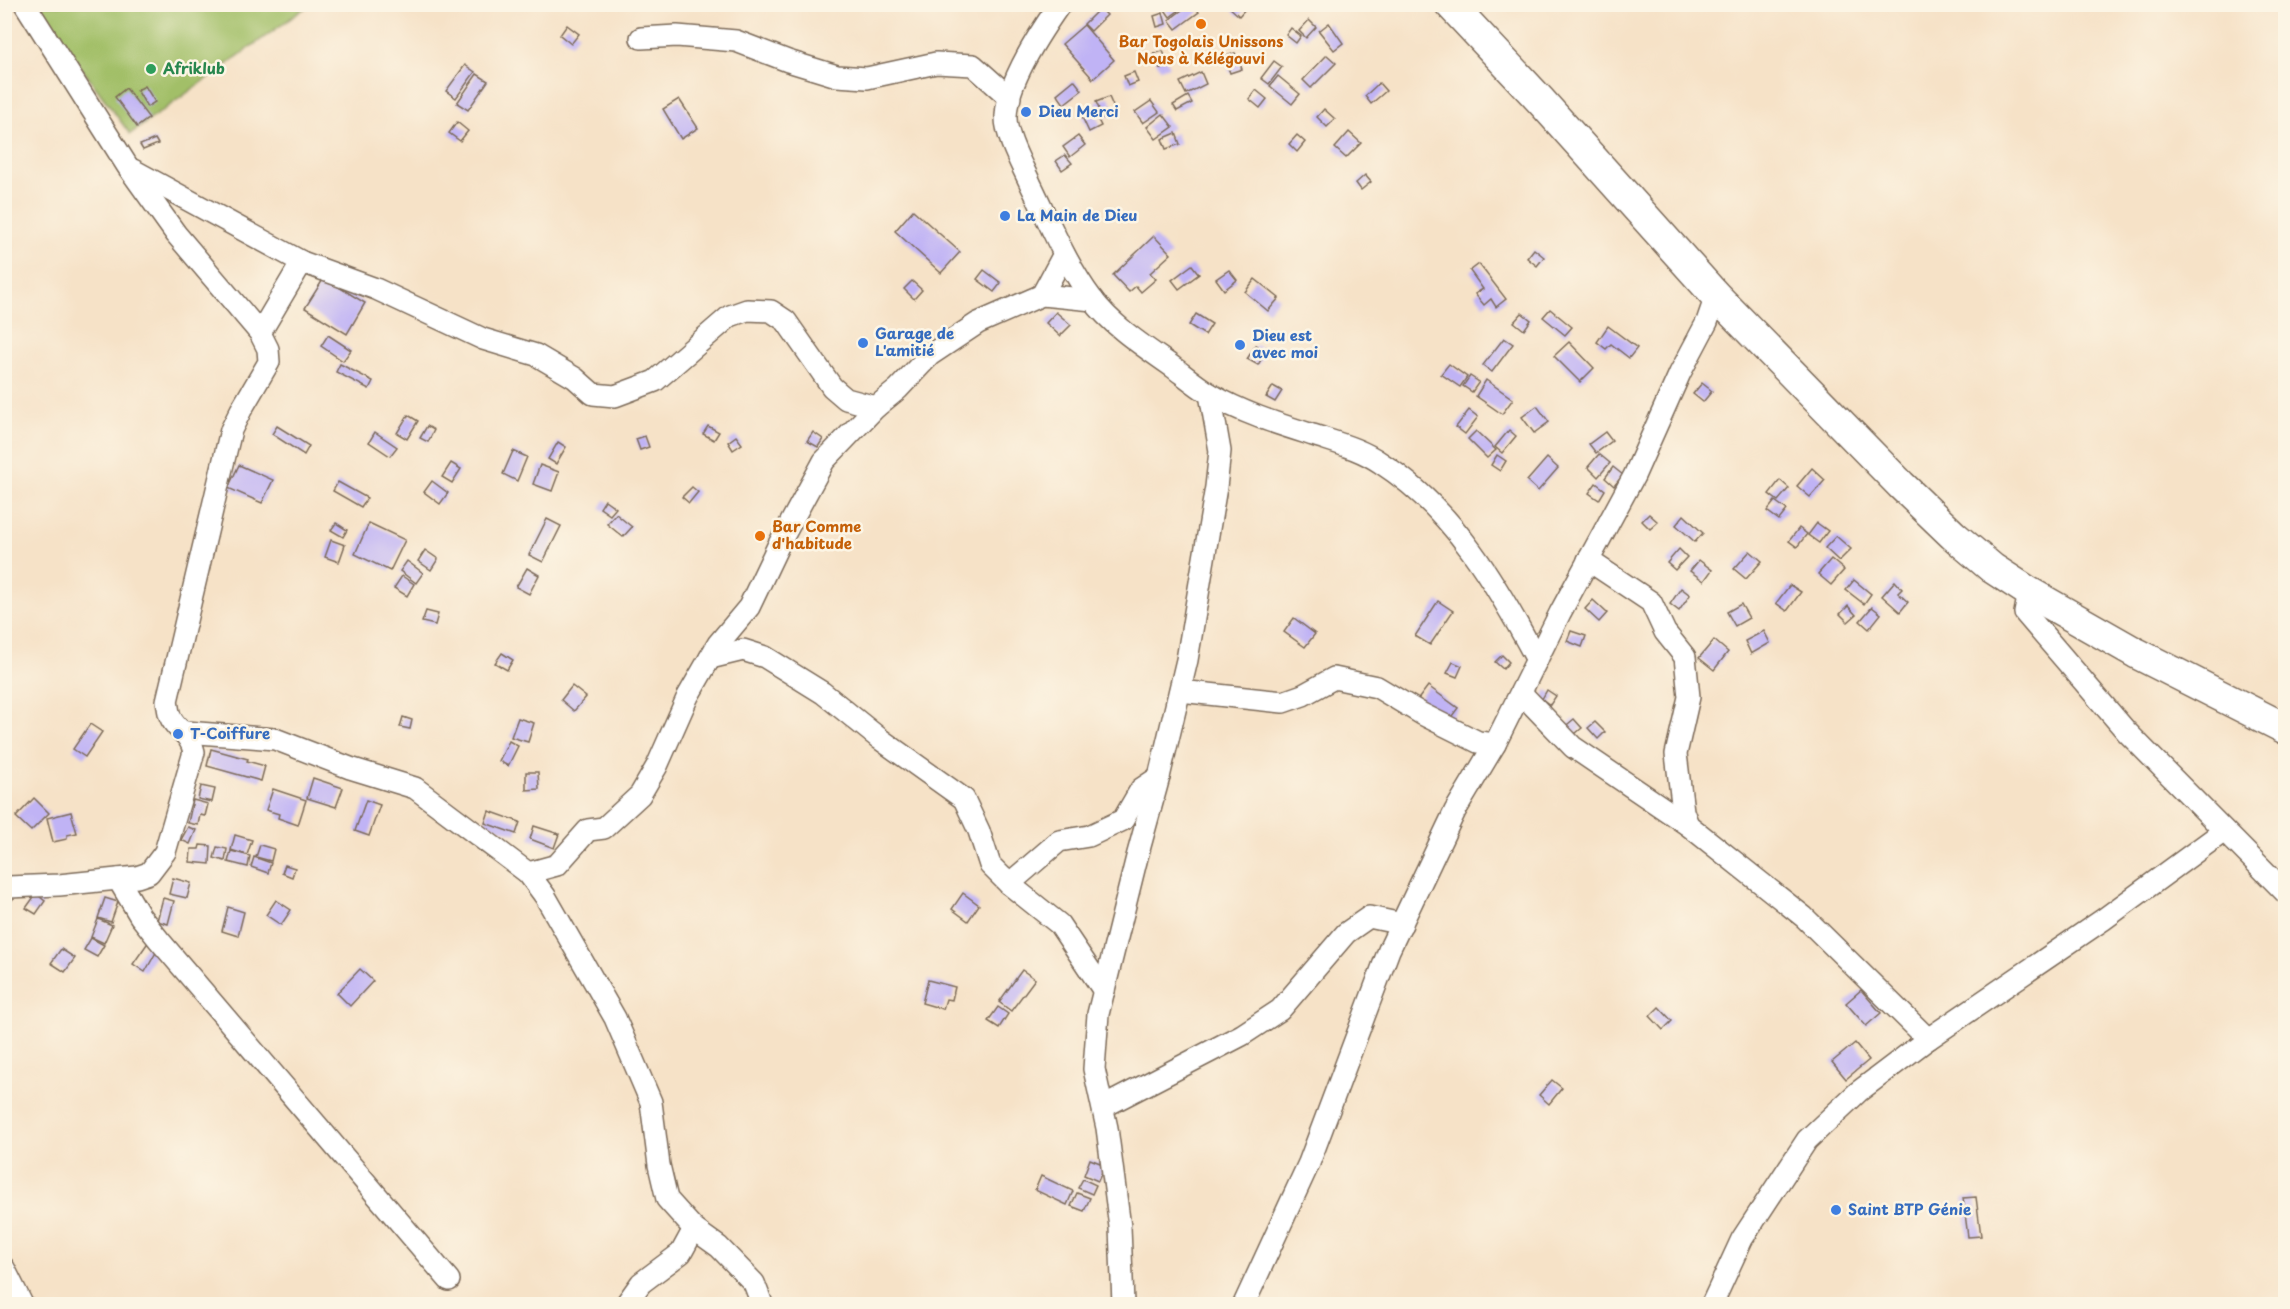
<svg xmlns="http://www.w3.org/2000/svg" width="2290" height="1309" font-family="'Playpen Sans',sans-serif">
<rect width="100%" height="100%" fill="#fcf5e5"/>
<filter id="ink" filterUnits="userSpaceOnUse"><feTurbulence type="fractalNoise" baseFrequency=".0167" numOctaves="2"/><feDisplacementMap in="SourceGraphic" scale="12" xChannelSelector="R" yChannelSelector="G"/><feConvolveMatrix kernelMatrix="1 2 1 2 8 2 1 2 1" color-interpolation-filters="sRGB"/></filter>
<filter id="wash" filterUnits="userSpaceOnUse"><feTurbulence type="fractalNoise" baseFrequency=".008" numOctaves="4" result="noise"/><feDisplacementMap in="SourceGraphic" scale="24" xChannelSelector="R" yChannelSelector="G"/><feGaussianBlur stdDeviation="1.35" result="paint"/><feColorMatrix in="noise" values="0 0 0 0 0 0 0 0 0 0 0 0 0 0 0 0 0 1.4 0 .05"/><feComposite in="paint" operator="in"/></filter>
<g filter="url(#wash)">
<rect width="100%" height="100%" fill="#f6e2c7"/>
<path fill="#a2bf67" stroke="#6e7442" stroke-width="1.5" d="M35 5H309L130 134Z"/>
<g id="blocks">
<g fill="#c0b3f5">
<path d="M1161 4H1174L1178 11 1170 17Z"/>
<path d="M1190 4H1193L1199 12 1176 29 1169 20Z"/>
<path d="M1226 4H1242L1246 8 1239 16Z"/>
<path d="M1100 8 1107 15 1091 31 1084 24Z"/>
<path d="M1163 13 1166 24 1157 27 1154 16Z"/>
<path d="M1309 20 1316 27 1306 38 1299 31Z"/>
<path d="M1329 23 1343 43 1334 50 1319 31Z"/>
<path d="M567 25 579 34 571 44 560 35Z"/>
<path d="M1084 25 1114 60 1093 79 1062 44Z"/>
<path d="M1291 28 1301 36 1296 43 1286 35Z"/>
<path d="M1163 51 1169 66 1160 69 1153 54Z"/>
<path d="M1235 53 1242 69 1230 73 1224 57Z"/>
<path d="M1327 55 1336 63 1311 88 1303 80Z"/>
<path d="M1274 61 1282 67 1269 84 1261 78Z"/>
<path d="M465 65 475 72 456 98 446 91Z"/>
<path d="M1134 72 1138 82 1128 86 1124 76Z"/>
<path d="M1201 72 1206 84 1186 94 1180 82Z"/>
<path d="M477 74 488 81 468 110 457 103Z"/>
<path d="M1278 76 1300 94 1292 104 1270 86Z"/>
<path d="M1074 80 1082 90 1064 104 1057 94Z"/>
<path d="M1379 83 1386 91 1371 104 1365 96Z"/>
<path d="M145 86 155 102 147 107 137 90Z"/>
<path d="M126 88 149 118 137 127 115 97Z"/>
<path d="M1256 90 1267 99 1260 108 1249 99Z"/>
<path d="M1188 96 1192 103 1177 111 1173 105Z"/>
<path d="M1109 97 1116 113 1103 118 1096 102Z"/>
<path d="M679 99 698 128 681 139 663 109Z"/>
<path d="M1151 101 1159 112 1143 123 1135 112Z"/>
<path d="M1324 109 1335 119 1327 127 1317 117Z"/>
<path d="M1094 112 1101 126 1089 132 1082 117Z"/>
<path d="M1163 114 1173 127 1156 139 1147 127Z"/>
<path d="M457 122 468 131 460 141 449 133Z"/>
<path d="M1349 132 1361 143 1346 158 1335 148Z"/>
<path d="M1176 133 1180 144 1166 149 1162 139Z"/>
<path d="M1297 135 1305 142 1297 152 1289 144Z"/>
<path d="M1078 136 1085 145 1070 157 1063 147Z"/>
<path d="M155 139 158 144 143 150 140 145Z"/>
<path d="M1065 155 1072 163 1062 170 1056 161Z"/>
<path d="M1365 175 1371 182 1361 190 1356 183Z"/>
<path d="M913 210 960 252 941 273 895 231Z"/>
<path d="M1154 236 1171 254 1150 273 1156 279 1141 292 1136 286 1129 292 1113 275Z"/>
<path d="M1534 249 1544 257 1537 266 1527 258Z"/>
<path d="M1479 264 1506 299 1496 307 1491 299 1484 305 1475 294 1483 289 1470 271Z"/>
<path d="M1192 265 1199 274 1179 289 1172 280Z"/>
<path d="M984 270 1001 283 994 292 977 279Z"/>
<path d="M1229 270 1237 280 1224 290 1216 279Z"/>
<path d="M324 278 365 303 347 334 305 308Z"/>
<path d="M1255 279 1279 298 1268 311 1245 292Z"/>
<path d="M912 281 922 290 914 299 904 289Z"/>
<path d="M1550 309 1572 327 1565 335 1543 317Z"/>
<path d="M1056 312 1071 325 1060 336 1046 323Z"/>
<path d="M1522 313 1531 320 1524 330 1514 322Z"/>
<path d="M1196 314 1212 324 1205 335 1189 325Z"/>
<path d="M1608 326 1637 348 1629 358 1611 344 1606 349 1597 342Z"/>
<path d="M328 335 351 350 343 361 321 346Z"/>
<path d="M1504 338 1513 344 1492 372 1483 365Z"/>
<path d="M1569 342 1594 368 1580 382 1554 356Z"/>
<path d="M1256 345 1266 351 1258 365 1247 359Z"/>
<path d="M340 364 373 381 369 389 336 372Z"/>
<path d="M1449 364 1467 377 1460 387 1441 374Z"/>
<path d="M1470 376 1479 382 1472 392 1463 386Z"/>
<path d="M1486 380 1513 399 1502 414 1476 396Z"/>
<path d="M1702 383 1712 391 1703 402 1693 394Z"/>
<path d="M1273 386 1282 391 1275 402 1266 397Z"/>
<path d="M1537 406 1549 422 1534 433 1522 417Z"/>
<path d="M1469 410 1478 417 1465 434 1456 427Z"/>
<path d="M408 415 418 421 407 439 397 433Z"/>
<path d="M277 426 309 446 304 455 272 434Z"/>
<path d="M427 426 434 430 428 442 420 438Z"/>
<path d="M708 426 719 432 714 440 703 434Z"/>
<path d="M1509 430 1516 436 1502 453 1495 447Z"/>
<path d="M1476 431 1496 450 1487 458 1468 439Z"/>
<path d="M375 432 397 447 390 456 369 442Z"/>
<path d="M813 432 823 439 818 447 807 441Z"/>
<path d="M1605 432 1612 441 1596 453 1589 444Z"/>
<path d="M645 436 649 447 640 450 636 439Z"/>
<path d="M736 436 742 444 733 450 728 442Z"/>
<path d="M558 442 566 447 556 464 548 459Z"/>
<path d="M513 451 527 457 517 481 503 474Z"/>
<path d="M1599 454 1610 463 1598 477 1588 467Z"/>
<path d="M1497 455 1506 461 1500 471 1491 465Z"/>
<path d="M1547 458 1558 468 1538 491 1527 481Z"/>
<path d="M451 463 461 469 452 483 442 477Z"/>
<path d="M239 465 273 480 262 503 228 488Z"/>
<path d="M540 465 559 472 552 491 533 484Z"/>
<path d="M1613 467 1623 475 1614 486 1605 478Z"/>
<path d="M1812 468 1825 480 1810 497 1797 486Z"/>
<path d="M1780 480 1789 488 1778 501 1769 494Z"/>
<path d="M432 481 448 493 440 504 424 492Z"/>
<path d="M338 482 367 498 361 507 333 491Z"/>
<path d="M1596 483 1605 490 1599 500 1589 493Z"/>
<path d="M692 487 698 492 689 503 682 497Z"/>
<path d="M605 500 616 508 610 515 600 508Z"/>
<path d="M1775 501 1787 510 1779 520 1767 511Z"/>
<path d="M616 514 632 527 623 537 607 524Z"/>
<path d="M1649 514 1658 522 1650 529 1642 521Z"/>
<path d="M1684 515 1703 533 1695 542 1676 525Z"/>
<path d="M547 519 561 526 543 562 529 555Z"/>
<path d="M336 523 347 530 343 537 331 530Z"/>
<path d="M369 523 405 540 390 571 355 554Z"/>
<path d="M1817 523 1828 531 1819 543 1808 535Z"/>
<path d="M1799 528 1807 534 1797 547 1789 541Z"/>
<path d="M1836 536 1851 549 1839 561 1825 548Z"/>
<path d="M331 540 345 545 339 562 325 557Z"/>
<path d="M1679 549 1687 557 1675 570 1667 563Z"/>
<path d="M425 550 438 559 431 570 418 561Z"/>
<path d="M1750 551 1762 561 1746 579 1734 569Z"/>
<path d="M1831 559 1844 570 1831 585 1818 574Z"/>
<path d="M1699 560 1712 570 1704 581 1690 571Z"/>
<path d="M407 561 423 573 416 583 400 571Z"/>
<path d="M527 568 539 575 529 594 516 587Z"/>
<path d="M402 576 414 584 407 596 394 588Z"/>
<path d="M1854 580 1871 594 1864 604 1846 590Z"/>
<path d="M1895 581 1902 589 1898 593 1908 602 1900 612 1882 596Z"/>
<path d="M1790 585 1801 592 1787 611 1776 603Z"/>
<path d="M1681 588 1690 595 1679 611 1670 604Z"/>
<path d="M1593 600 1607 613 1599 622 1585 609Z"/>
<path d="M1438 601 1453 611 1430 645 1415 636Z"/>
<path d="M1741 604 1749 618 1735 626 1727 612Z"/>
<path d="M1848 606 1856 615 1848 622 1840 614Z"/>
<path d="M1872 607 1881 614 1869 629 1860 621Z"/>
<path d="M426 611 438 614 435 625 422 622Z"/>
<path d="M1294 618 1315 634 1305 647 1284 632Z"/>
<path d="M1571 631 1586 636 1582 647 1567 641Z"/>
<path d="M1764 631 1770 643 1751 654 1745 641Z"/>
<path d="M1714 640 1728 652 1714 670 1699 658Z"/>
<path d="M502 653 513 660 507 670 495 663Z"/>
<path d="M1502 655 1509 662 1503 669 1495 662Z"/>
<path d="M1453 662 1462 666 1457 677 1447 673Z"/>
<path d="M572 686 586 697 574 711 561 700Z"/>
<path d="M1428 686 1458 708 1446 724 1416 702Z"/>
<path d="M1547 690 1556 696 1550 705 1542 699Z"/>
<path d="M403 717 412 720 410 729 400 727Z"/>
<path d="M518 718 534 723 528 742 511 737Z"/>
<path d="M1574 719 1582 728 1570 738 1562 729Z"/>
<path d="M1595 722 1605 732 1598 739 1588 728Z"/>
<path d="M90 724 102 732 85 757 73 749Z"/>
<path d="M509 741 518 746 508 766 499 761Z"/>
<path d="M211 749 248 759 247 761 265 766 261 781 207 766Z"/>
<path d="M526 772H538L539 789 526 790Z"/>
<path d="M313 778 343 788 336 807 307 798Z"/>
<path d="M201 786 215 789 212 802 198 799Z"/>
<path d="M273 789 306 800 298 825 278 818 279 814 266 810Z"/>
<path d="M34 798 49 813 31 831 16 817Z"/>
<path d="M193 800 208 804 205 816 200 815 198 825 188 823Z"/>
<path d="M366 800 380 805 369 836 355 831Z"/>
<path d="M489 811 520 822 516 834 485 823Z"/>
<path d="M71 812 77 833 67 835V839L53 842 47 818Z"/>
<path d="M534 826 559 834 554 848 530 839Z"/>
<path d="M188 827 196 830 190 844 181 840Z"/>
<path d="M235 835 252 840 247 855 231 850Z"/>
<path d="M200 845 211 846 210 864 190 862 191 849H199Z"/>
<path d="M260 845 274 849 271 861 256 857Z"/>
<path d="M217 847 227 849 225 861 214 858Z"/>
<path d="M231 851 250 856 248 867 228 862Z"/>
<path d="M254 857 271 863 268 873 251 867Z"/>
<path d="M285 865 295 868 292 877 282 873Z"/>
<path d="M173 878 191 883 187 898 169 894Z"/>
<path d="M963 893 979 905 968 921 952 909Z"/>
<path d="M36 894 45 901 36 914 26 908Z"/>
<path d="M105 898 118 902 111 922 98 918Z"/>
<path d="M163 898 174 901 168 924 157 921Z"/>
<path d="M276 900 291 910 281 925 266 915Z"/>
<path d="M228 907 244 912 238 936 222 931Z"/>
<path d="M98 919 112 925 104 943 91 937Z"/>
<path d="M91 938 104 945 97 957 84 950Z"/>
<path d="M149 941 159 947 145 972 133 964Z"/>
<path d="M61 949 75 958 65 972 51 963Z"/>
<path d="M360 969 373 981 350 1006 337 993Z"/>
<path d="M1022 970 1035 979 1011 1011 999 1002Z"/>
<path d="M928 980 955 987 952 1000 946 999 943 1009 922 1003Z"/>
<path d="M1861 990 1881 1013 1866 1026 1846 1003Z"/>
<path d="M998 1007 1008 1014 999 1028 988 1021Z"/>
<path d="M1659 1007 1672 1021 1663 1030 1650 1016Z"/>
<path d="M1855 1043 1869 1060 1846 1079 1832 1062Z"/>
<path d="M1552 1080 1562 1088 1549 1104 1539 1095Z"/>
<path d="M1090 1159 1105 1165 1098 1181 1084 1175Z"/>
<path d="M1041 1176 1073 1191 1067 1205 1035 1190Z"/>
<path d="M1083 1179 1096 1185 1092 1194 1078 1188Z"/>
<path d="M1077 1193 1090 1198 1084 1211 1071 1206Z"/>
<path d="M1976 1197 1981 1236 1968 1237 1963 1198Z"/>
</g>
</g>
</g>
<g filter="url(#ink)">
<use href="#blocks" fill-opacity="0" stroke="#7c6a59" stroke-width="1.5"/>
<g fill="none" stroke-linecap="round" stroke-linejoin="round">
<g stroke="#7c6a59" stroke-width="24">
<g id="minor">
<path d="M1060 4C1041 31 1007 82 1006 116 1005 135 1023 167 1031 185 1050 224 1066 264 1092 299 1113 327 1145 347 1173 367 1185 376 1197 386 1210 394 1242 413 1278 424 1313 435 1337 443 1361 449 1381 463 1454 510 1497 585 1537 660"/>
<path d="M641 38 677 36 736 41 788 61 837 76 867 78 936 63 973 65 1010 98"/>
<path d="M133 170 302 262 376 289 483 339 536 355 575 378 593 394 615 396 655 381 730 316 747 310 771 311 786 321 832 387 846 399 876 407 898 389 930 355 978 323 1042 295 1093 300"/>
<path d="M1042 295 1064 254"/>
<path d="M260 333 302 262"/>
<path d="M1588 560 1651 602 1665 632 1685 657 1689 697 1676 754 1683 811 1688 825"/>
<path d="M2029 592 2025 613 2126 731 2286 893"/>
<path d="M710 658 743 650 765 657 823 693 880 739 964 799 979 831 990 865 1009 884 1059 924 1104 991"/>
<path d="M1180 691 1283 702 1303 695 1334 678 1377 687 1422 714 1478 742 1495 744"/>
<path d="M1521 693 1573 747 1688 825 1804 917 1928 1039"/>
<path d="M186 732 275 739 350 768 415 788 528 873 545 896 615 1018 651 1102 659 1165 667 1199 694 1229 719 1247 754 1283 762 1304"/>
<path d="M528 873 557 865 588 830 604 828 640 795 657 766 688 696 718 644 749 607 778 546 824 461 876 407"/>
<path d="M118 879 140 916 159 940 449 1280"/>
<path d="M1009 884 1059 841 1089 836 1123 820 1141 789 1159 777"/>
<path d="M4 892 8 887 59 885 137 877 149 873 165 852 194 752C189 730 176 732 170 716 168 711 168 705 167 701L231 430 241 410 269 362 268 349 260 333 176 234 128 167 25 4"/>
<path d="M1103 1107 1242 1035 1280 1010 1346 933 1369 917 1402 924"/>
<path d="M4 1268 22 1304"/>
<path d="M626 1304 641 1283 681 1253 694 1229"/>
<path d="M1123 1304 1120 1227 1107 1128 1094 1069 1098 1014 1137 857 1159 777 1187 660 1216 487 1220 451 1210 394"/>
<path d="M1244 1304 1309 1163 1389 950 1455 811 1495 744 1560 613 1634 476 1680 373 1707 322 1716 296"/>
<path d="M1712 1304 1742 1239 1807 1140 1858 1092 1928 1039 2104 919 2224 831"/>
</g>
</g>
<g stroke="#7c6a59" stroke-width="33">
<path id="secondary" d="M1450 4 1540 100 1716 296 1901 485 1953 535 1992 568 2029 592 2136 653 2286 729"/>
</g>
<use href="#minor" stroke="#fff" stroke-width="21"/>
<use href="#secondary" stroke="#fff" stroke-width="30"/>
</g>
</g>
<g fill="#e8710a" stroke="#fcf5e5" stroke-width="2">
<circle cx="1201" cy="24" r="6"/>
<circle cx="760" cy="536" r="6"/>
</g>
<circle fill="#2e9e5b" stroke="#fcf5e5" stroke-width="2" cx="151" cy="69" r="6"/>
<g fill="#3f7fe0" stroke="#fcf5e5" stroke-width="2">
<circle cx="1026" cy="112" r="6"/>
<circle cx="1005" cy="216" r="6"/>
<circle cx="863" cy="343" r="6"/>
<circle cx="1240" cy="345" r="6"/>
<circle cx="178" cy="734" r="6"/>
<circle cx="1836" cy="1210" r="6"/>
</g>
<g text-anchor="middle" stroke-width="5" stroke-linejoin="round" paint-order="stroke">
<g font-size="15" font-weight="bold" fill="#c56008" stroke="#fcf5e5">
<text x="1201" y="47">Bar Togolais Unissons<tspan x="1201" dy="17">Nous à Kélégouvi</tspan></text>
<text x="772" y="532" text-anchor="start">Bar Comme<tspan x="772" dy="17">d'habitude</tspan></text>
</g>
<g font-size="15" font-weight="bold" fill="#27864d" stroke="#fcf5e5" text-anchor="start">
<text x="163" y="74">Afriklub</text>
</g>
<g font-size="15" font-weight="bold" fill="#366cbe" stroke="#fcf5e5" text-anchor="start">
<text x="1038" y="117">Dieu Merci</text>
<text x="1017" y="221">La Main de Dieu</text>
<text x="875" y="339">Garage de<tspan x="875" dy="17">L'amitié</tspan></text>
<text x="1252" y="341">Dieu est<tspan x="1252" dy="17">avec moi</tspan></text>
<text x="190" y="739">T-Coiffure</text>
<text x="1848" y="1215">Saint BTP Génie</text>
</g>
</g>
<rect width="2290" height="1309" fill="none" stroke="#fcf5e5" stroke-width="24"/>
</svg>
